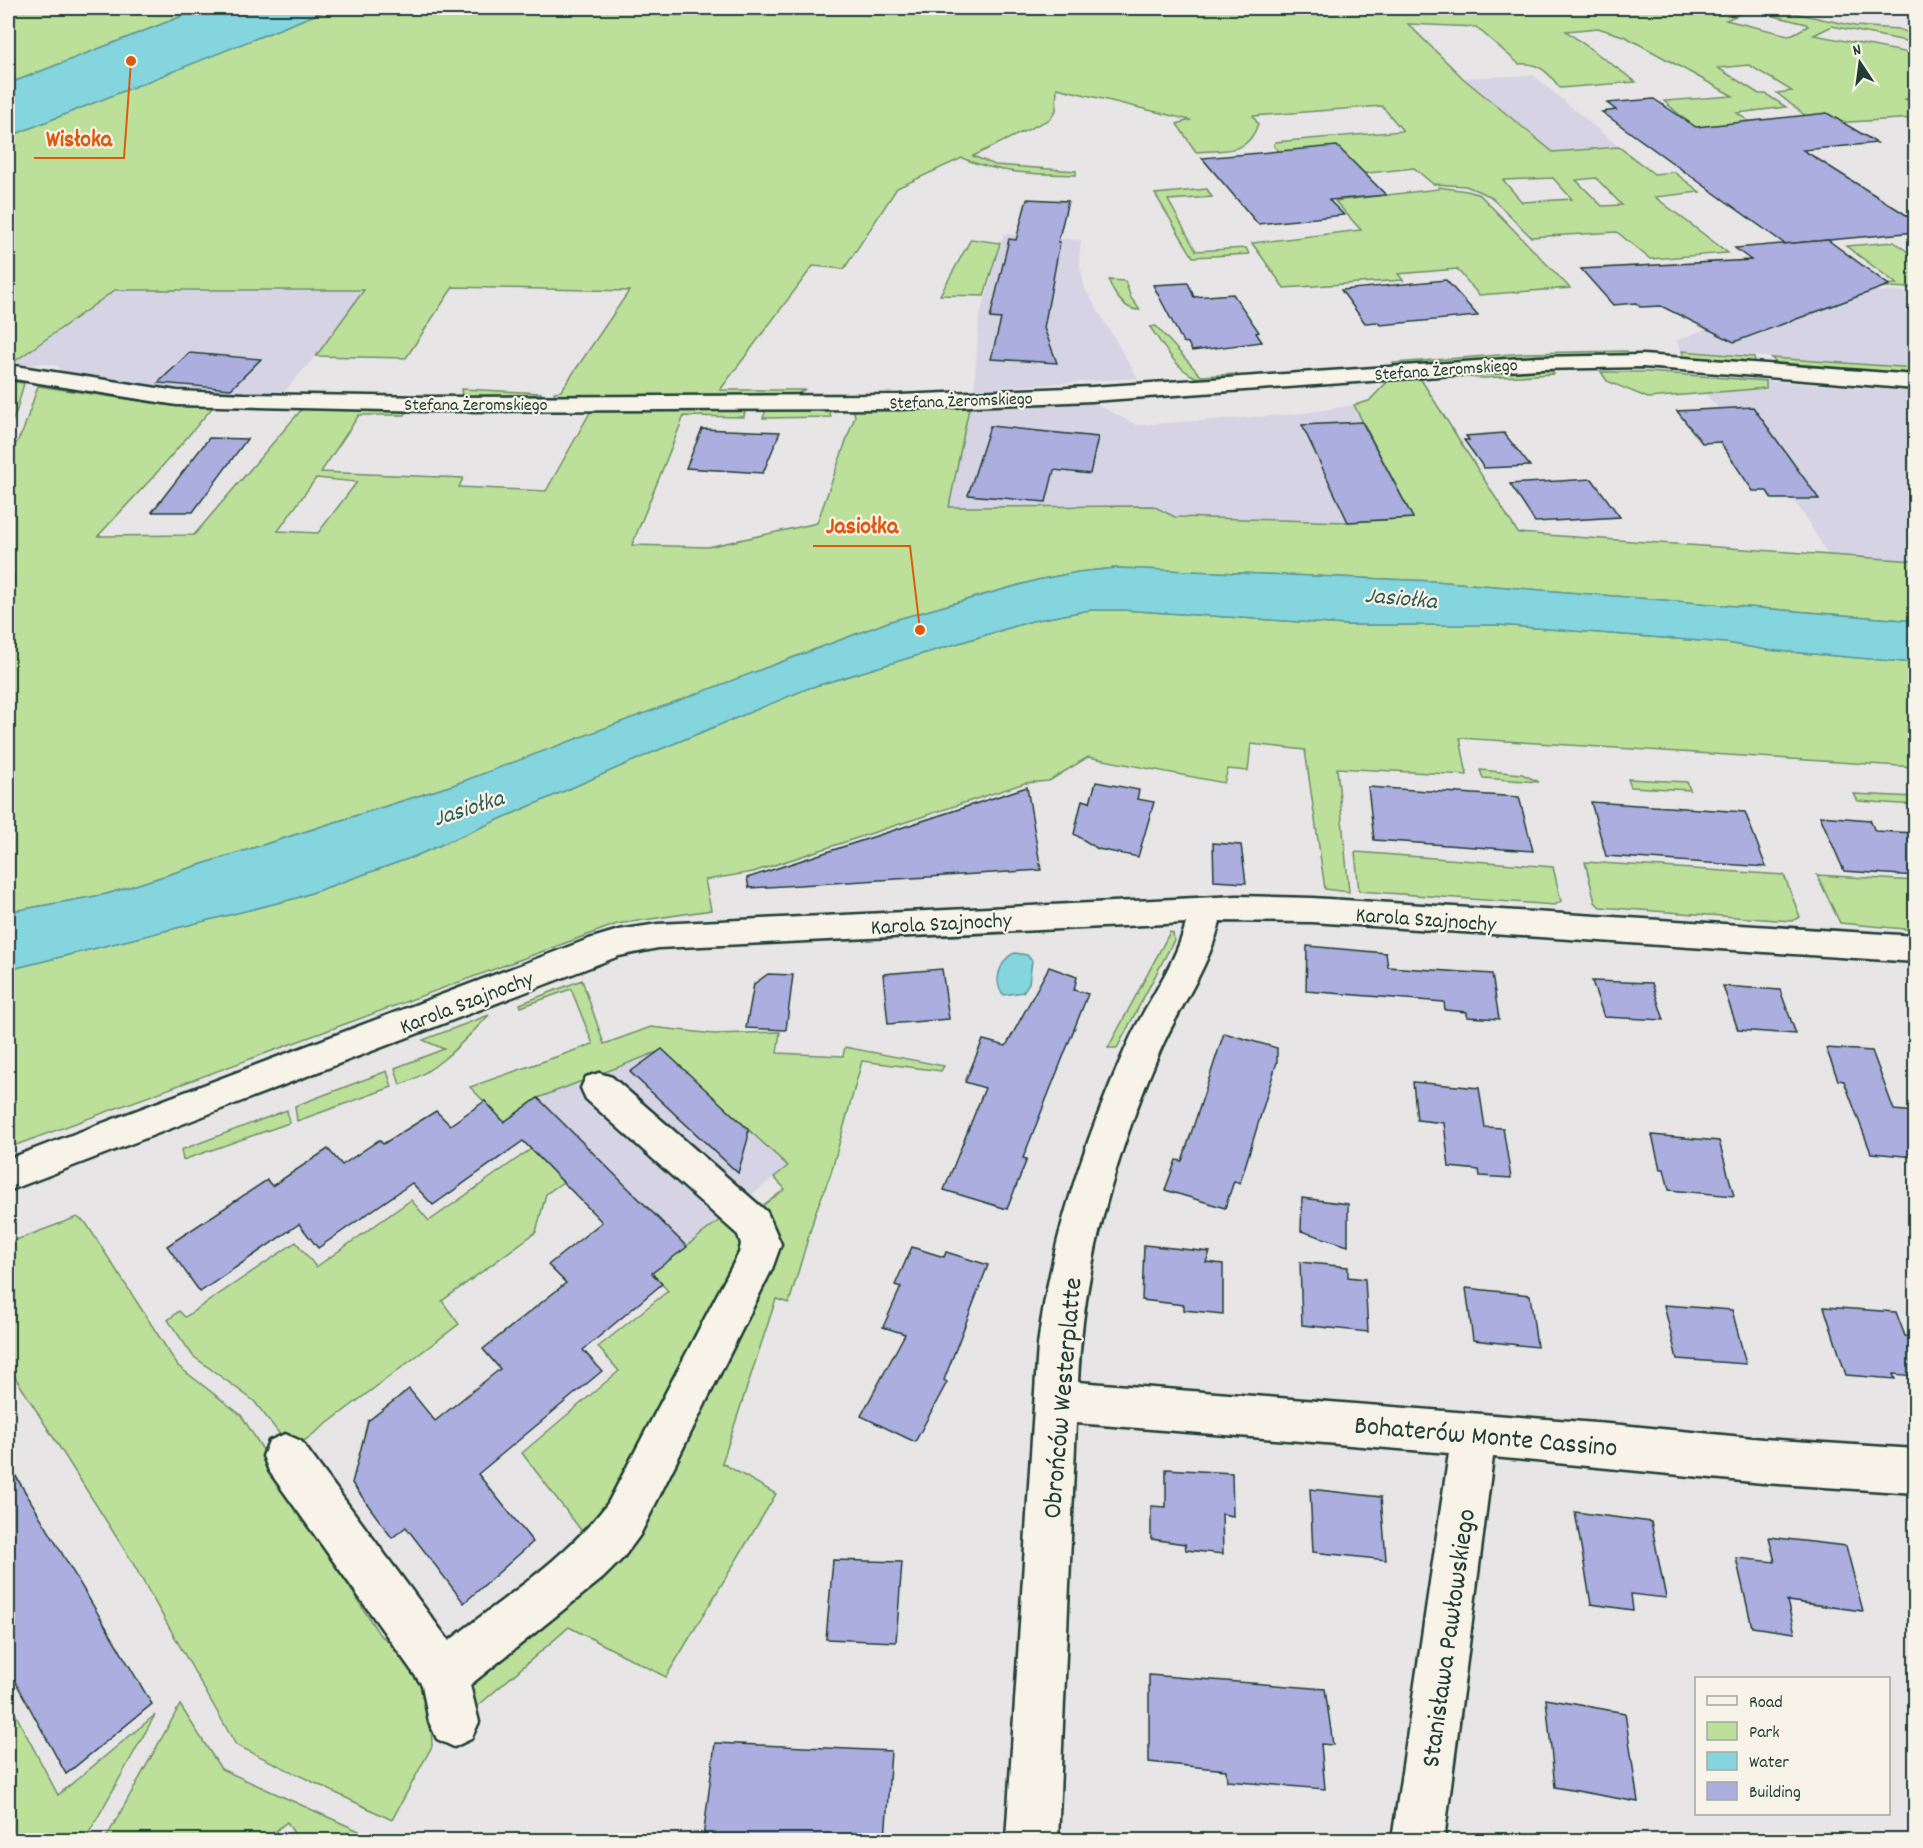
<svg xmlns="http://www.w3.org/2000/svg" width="1923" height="1848" font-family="Dekko,sans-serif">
<rect width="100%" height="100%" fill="#e8e5e6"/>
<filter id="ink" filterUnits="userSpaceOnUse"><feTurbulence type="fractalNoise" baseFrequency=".0167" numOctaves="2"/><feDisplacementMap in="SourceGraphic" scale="12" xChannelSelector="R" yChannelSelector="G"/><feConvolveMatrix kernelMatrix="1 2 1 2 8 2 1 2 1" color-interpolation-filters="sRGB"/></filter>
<g filter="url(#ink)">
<g fill="#d6d4e4">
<path d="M1533 75 1619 147 1554 152 1464 78Z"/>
<path d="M1004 234 1081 240 1079 259 1085 289 1138 378 974 389 979 319Z"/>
<path d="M211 289 365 290 332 337 285 391 248 395 168 391 63 373 58 366 41 363 24 367 11 364 114 290Z"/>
<path d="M1853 291 1915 292V368L1682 351 1676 341 1786 296Z"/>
<path d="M1766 381 1915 392V561L1828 555 1804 515 1757 448 1704 393 1765 389Z"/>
<path d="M1090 401 1137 425 1297 414 1354 405 1413 518 1348 522 1175 517 1153 506 948 507 969 408Z"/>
<path d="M662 1049 788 1166 652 1273 504 1122 538 1098Z"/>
</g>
<g fill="#bce09a" stroke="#6e8e67" stroke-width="1.5" fill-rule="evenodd">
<path d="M8 8H203L8 84Z"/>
<path d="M332 8H1770L1855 26 1898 29 1915 35V39L1906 41 1832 26 1814 35 1915 54V97L1905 99 1915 105V118L1816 124 1777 93 1792 91 1749 65 1718 68 1759 94H1766L1786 107 1737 113 1769 135 1696 129 1664 101 1733 96 1626 37 1598 28 1566 31 1636 82 1560 88C1549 73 1539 62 1519 64L1476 27 1408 24 1464 79 1553 152 1619 147 1654 174 1674 172 1700 192 1655 197 1728 253 1650 259 1617 232 1531 237 1490 196 1466 186 1433 184 1414 168 1304 180 1274 146 1275 142 1403 131 1382 106 1253 116 1258 124C1247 156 1226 149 1196 152L1177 124 1190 120 1057 88 1056 110 1050 119 973 156 995 165 1076 171V175C1038 174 998 174 962 158L897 188 844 269 813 266 720 390H804L793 397H556L554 392 561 391 629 291 453 287 406 358 316 356 364 290H115L11 364H8V137ZM1750 10 1806 24 1808 26 1793 34 1788 35 1726 20ZM1553 178 1572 199 1522 202 1503 180ZM1596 178 1622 205 1602 206 1576 180Z"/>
<path d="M1438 187 1467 191 1480 195 1570 288 1479 295 1457 269 1398 274 1403 280 1284 288 1252 243 1361 230 1335 201 1439 189Z"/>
<path d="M1207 189 1212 197 1168 200 1196 251 1246 248 1249 254 1193 257 1155 194Z"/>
<path d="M971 239 1000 243 984 296 940 295Z"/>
<path d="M1894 242 1915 257V288L1822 285 1897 284 1846 246Z"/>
<path d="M1109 280 1125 281 1131 298 1140 310C1125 311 1113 294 1109 280Z"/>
<path d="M1156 326 1201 376 1236 374 1239 377C1228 378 1213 382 1202 379 1179 375 1163 345 1150 327Z"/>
<path d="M1627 351V357L1397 367 1393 363 1525 353Z"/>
<path d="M1682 351 1754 357 1755 362 1684 357Z"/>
<path d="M1772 358 1915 368V374L1777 364Z"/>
<path d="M1550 370 1554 374 1483 378 1448 376Z"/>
<path d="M1601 372H1647L1766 381V388L1648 398 1607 381Z"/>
<path d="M1420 378 1518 533 1915 561 1916 621 1434 581 1117 568 1078 572 1037 580 891 621 453 785 107 894 8 912V599C17 584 16 575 8 560V458L23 431 38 386 167 405 213 407 153 477 98 536 194 535 302 409 407 411 405 415H359L321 472 463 478 459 487 546 491 592 409H745L744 417 684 416 632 545 708 547 817 523 855 416 853 409 969 408 949 507 1153 506 1175 517 1348 522 1413 518 1354 405 1369 401 1388 381ZM316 478 357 482 318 533 278 531Z"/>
<path d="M8 381 24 383 16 413 8 430Z"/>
<path d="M461 389 541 393 538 397H462Z"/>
<path d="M829 409 831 417 763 418 766 410Z"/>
<path d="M1090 610H1122L1347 625H1499L1727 643 1767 650 1915 663V767L1460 738 1467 775 1337 768 1349 892 1325 889 1305 750 1251 744 1248 771 1228 769 1224 783 1088 757 1049 781 1025 783 753 872 705 880 711 910 617 924 8 1148V970L297 898 413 857 656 751 808 688 1032 621Z"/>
<path d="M1480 770 1522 774 1539 782 1483 778Z"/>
<path d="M1628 779 1687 782 1690 790 1631 787Z"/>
<path d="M1854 794 1915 797V805L1858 801Z"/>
<path d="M1355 852 1553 867 1561 901 1555 905 1359 891Z"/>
<path d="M1585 862 1784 875 1800 917 1792 921 1600 907 1595 902Z"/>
<path d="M1817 875 1915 881V930L1840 923Z"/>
<path d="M1170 932 1173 933 1174 940 1117 1048H1108Z"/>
<path d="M582 980 604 1044 651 1027 714 1034 780 1032 777 1053 843 1056 845 1047 944 1066 941 1071 862 1061 831 1173 816 1211 789 1303 776 1299 722 1463 776 1494 666 1677 569 1627 464 1718 468 1673 620 1541 758 1209 785 1189 774 1177 788 1166 662 1050 538 1098 504 1122 472 1089 470 1087 593 1044 571 989 521 1007 520 1004Z"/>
<path d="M489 1015C464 1041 435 1073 400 1085L395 1068 444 1049 423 1040Z"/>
<path d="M387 1071 392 1087 297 1121 295 1106Z"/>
<path d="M287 1110 289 1123 183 1160 181 1150Z"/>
<path d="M531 1149 563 1182 546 1194 536 1232 442 1301 459 1324 292 1450 254 1401 193 1356 168 1320 179 1311 185 1317 296 1242 316 1267 411 1200 429 1221Z"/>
<path d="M77 1217 86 1223 178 1366 241 1415 379 1634 408 1657 430 1693 432 1746 392 1820 236 1745 131 1560 8 1366V1243Z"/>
<path d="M721 1219 749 1240 598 1526 587 1538 522 1453 619 1371 598 1347 668 1291 652 1273Z"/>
<path d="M8 1700 58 1795 155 1715 85 1840H8Z"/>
<path d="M180 1705 221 1769 379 1840H298L287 1822 265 1840H105Z"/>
</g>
<g fill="#85d5de" stroke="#5c989a" stroke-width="1.5">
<path d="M203 8H332L8 137V84Z"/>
<path d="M1117 568 1434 581 1915 621V663L1767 650 1727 643 1499 625H1347L1122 610H1090L1032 621 809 688 656 751 413 857 297 898 8 970V912L107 894 453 785 891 621 1037 580 1078 572Z"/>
<path d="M1015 953 1027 955 1032 961 1029 983 1023 992 1004 995C992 984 1000 958 1015 953Z"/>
</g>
<g fill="#abaedf" stroke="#1f3d34" stroke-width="1.5">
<path d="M1654 99 1696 127 1827 113 1877 143 1803 150 1916 221V232L1785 244 1602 112 1616 110 1607 103Z"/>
<path d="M1337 146 1386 195 1329 200 1344 215 1258 224 1202 158Z"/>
<path d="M1027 199 1068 201 1058 242H1060L1044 328 1057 363 991 359 1001 319 990 318 1009 239 1016 240Z"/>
<path d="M1828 240 1889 285 1734 342 1661 306 1640 307 1636 303 1613 305 1581 269 1751 260 1735 248Z"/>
<path d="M1446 280 1478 316 1380 325 1378 322 1365 323 1341 290Z"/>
<path d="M1188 283 1194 297 1233 294 1259 332 1256 333 1262 342 1192 351 1188 343 1183 342 1153 285Z"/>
<path d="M189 353 261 359 231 389 158 383Z"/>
<path d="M1753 407 1819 499H1772L1767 491H1753L1720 442 1702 443 1677 411Z"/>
<path d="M1362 422 1413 518 1348 522 1302 425Z"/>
<path d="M990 426 1098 437 1090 474 1054 470 1046 502 968 495Z"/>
<path d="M702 429 780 432 763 473 686 468Z"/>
<path d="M1504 433 1530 466 1484 468 1464 440H1469L1466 436Z"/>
<path d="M209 438 247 439 193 512H152Z"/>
<path d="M1592 479 1620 517 1535 522 1510 484Z"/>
<path d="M1096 782 1139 790 1137 799 1154 802 1138 857 1098 849 1074 834 1082 800 1090 802Z"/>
<path d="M1027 787 1041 870 749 888 747 878Z"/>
<path d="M1368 787 1519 797 1533 851 1374 840Z"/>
<path d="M1591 802 1745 812 1766 867 1606 856Z"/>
<path d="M1820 816 1870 820 1875 831 1916 833V876L1844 871Z"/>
<path d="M1213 843 1241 845 1246 883 1214 881Z"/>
<path d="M1307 946 1386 953 1388 967 1492 974 1499 1019 1467 1017V1012L1445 1010 1444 1002 1306 991Z"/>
<path d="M1049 967 1077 977 1074 990 1088 994 1023 1158 1027 1159 1007 1209 944 1190 985 1088 965 1082 983 1040 1006 1046Z"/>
<path d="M942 969 949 1019 888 1024 883 974Z"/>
<path d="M768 974 793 975 786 1030 746 1028 754 984Z"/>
<path d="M1592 981 1652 983 1664 1020 1604 1017Z"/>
<path d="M1723 986 1780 990 1796 1034 1738 1030Z"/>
<path d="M1224 1033 1277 1048V1062L1240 1183 1234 1181 1225 1208 1165 1190 1176 1160 1182 1161Z"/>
<path d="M1826 1048 1872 1051 1894 1110 1916 1112V1157L1871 1153 1844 1081 1838 1080Z"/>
<path d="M662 1049 748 1129V1138L738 1173 630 1072Z"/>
<path d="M1413 1082 1479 1088 1485 1127 1503 1128 1511 1178 1480 1176 1479 1170 1449 1167 1444 1123 1417 1120Z"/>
<path d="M538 1098 687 1247 652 1273 662 1284 583 1350 602 1371 478 1474 533 1542 464 1603 406 1527 392 1538 352 1483 368 1421 409 1389 435 1421 500 1369 483 1349 566 1283 548 1265 602 1222 523 1141 433 1205 412 1183 318 1248 299 1224 200 1292 167 1246 267 1180 272 1186 328 1149 342 1165 379 1140 383 1144 436 1111 450 1125 485 1101 504 1122Z"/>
<path d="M1652 1135 1719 1141 1734 1196 1669 1190 1664 1169H1660Z"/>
<path d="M1302 1198 1348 1204V1246L1301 1231Z"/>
<path d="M1144 1245 1210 1252 1206 1262 1223 1264V1314L1184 1310V1305L1142 1300Z"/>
<path d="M912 1247 944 1257 946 1252 988 1265 944 1380 947 1382 915 1442 861 1416 905 1334 883 1327 901 1287 895 1285Z"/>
<path d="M1300 1262 1348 1267V1277L1365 1279 1368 1332 1302 1325Z"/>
<path d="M1466 1288 1530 1295 1537 1347 1473 1340Z"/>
<path d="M1664 1305 1732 1310 1746 1364 1677 1359Z"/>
<path d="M1824 1307 1896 1312 1905 1336 1916 1337V1376L1893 1374 1895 1379 1846 1375Z"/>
<path d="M8 1463 152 1704 66 1774 8 1668Z"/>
<path d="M1166 1469 1232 1473 1233 1516 1222 1514 1223 1554 1186 1550 1185 1544 1151 1539V1506L1166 1507Z"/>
<path d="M1310 1489 1381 1497 1386 1560 1313 1552Z"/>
<path d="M1575 1512 1651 1522 1666 1598 1631 1594 1633 1610 1591 1604Z"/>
<path d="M1769 1537 1846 1546 1863 1611 1787 1601 1795 1633 1752 1627 1736 1558 1775 1562Z"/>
<path d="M833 1560 902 1562 896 1642 826 1639Z"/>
<path d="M1149 1675 1325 1689 1333 1745 1321 1744 1325 1789 1227 1781 1226 1770 1149 1762Z"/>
<path d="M1546 1699 1625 1713 1638 1802 1555 1787Z"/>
<path d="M715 1743 891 1751 885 1840 703 1838Z"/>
</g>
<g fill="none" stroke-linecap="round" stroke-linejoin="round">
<g stroke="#1f3d34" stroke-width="5">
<g id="minor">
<path d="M1643 355 1916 375V389L1643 367 1538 369 1092 401 900 409 429 411 177 405 8 378V365L177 391 244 394 429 397 900 395 1092 387 1538 357Z"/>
<path d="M1237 896 1312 898 1916 936V962L1312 922 1220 921C1209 968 1178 1009 1159 1053 1114 1159 1083 1267 1078 1382L1621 1425 1763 1439 1916 1449V1493L1763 1483 1493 1457 1444 1840H1392L1449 1453 1076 1423 1058 1840H1006L1038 1345C1051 1240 1084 1142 1127 1045 1145 1004 1175 967 1186 923L658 948 619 956 8 1191V1159L589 939 619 930 658 924Z"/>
<path d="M599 1073 612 1077 767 1212 781 1244 772 1269 640 1535 623 1558 603 1578 470 1685 479 1722 471 1739 454 1747 437 1739 429 1722 422 1685 269 1471 263 1456 269 1441 285 1434 301 1441 449 1641C503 1598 566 1559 608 1503L739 1253 741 1244 738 1235 586 1099 581 1088 586 1077Z"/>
</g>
</g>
<use href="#minor" fill="#f7f3e8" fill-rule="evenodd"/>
</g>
</g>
<g text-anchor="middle" stroke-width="4.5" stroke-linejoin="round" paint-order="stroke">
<g font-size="18" fill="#1f3d34" stroke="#f7f3e8">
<text transform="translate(1446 369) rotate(-4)" y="6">Stefana Żeromskiego</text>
<text transform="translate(961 400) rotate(-2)" y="6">Stefana Żeromskiego</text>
<text x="476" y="410">Stefana Żeromskiego</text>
</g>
<g font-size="22" fill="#1f3d34" stroke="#f7f3e8">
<text transform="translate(1426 918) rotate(4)" y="8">Karola Szajnochy</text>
<text transform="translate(941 922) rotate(-3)" y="8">Karola Szajnochy</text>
<text transform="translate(466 1001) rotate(-21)" y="8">Karola Szajnochy</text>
</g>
<g font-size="24" font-style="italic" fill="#335b56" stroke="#f7f3e8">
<text transform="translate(1401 597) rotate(5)" y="8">Jasiołka</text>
<text transform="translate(468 807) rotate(-18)" y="8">Jasiołka</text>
</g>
<g font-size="27" fill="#1f3d34" stroke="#f7f3e8">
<text transform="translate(1061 1398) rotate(-85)" y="9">Obrońców Westerplatte</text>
<text transform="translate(1486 1435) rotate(5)" y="9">Bohaterów Monte Cassino</text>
<text transform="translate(1447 1638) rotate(-82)" y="9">Stanisława Pawłowskiego</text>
</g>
</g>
<path fill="none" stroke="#de580e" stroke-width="2" d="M131 61L124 158H34M920 630L910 546H813"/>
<g fill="#de580e" stroke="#f7f3e8" stroke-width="2">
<circle cx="131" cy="61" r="6"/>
<circle cx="920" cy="630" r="6"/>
</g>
<g font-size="24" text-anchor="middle" font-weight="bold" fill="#de580e" stroke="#f7f3e8" stroke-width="4.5" stroke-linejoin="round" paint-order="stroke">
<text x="79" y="146">Wisłoka</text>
<text x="862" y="533">Jasiołka</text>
</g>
<rect width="1923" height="1848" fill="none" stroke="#f7f3e8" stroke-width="30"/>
<rect x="15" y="15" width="1893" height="1818" fill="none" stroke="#1f3d34" stroke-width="2" filter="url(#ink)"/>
<rect x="1695" y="1677" width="195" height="138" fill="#f7f3e8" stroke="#a1aaa0" stroke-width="1.5"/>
<rect x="1707" y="1696" width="30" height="9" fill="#f7f3e8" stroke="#a1aaa0" stroke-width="1.5"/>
<text x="1749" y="1707" font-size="18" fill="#1f3d34">Road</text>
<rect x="1707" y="1722" width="30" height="18" fill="#bce09a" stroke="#a1aaa0" stroke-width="1.5"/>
<text x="1749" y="1737" font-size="18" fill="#1f3d34">Park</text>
<rect x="1707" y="1752" width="30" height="18" fill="#85d5de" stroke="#a1aaa0" stroke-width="1.5"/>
<text x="1749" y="1767" font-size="18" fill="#1f3d34">Water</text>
<rect x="1707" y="1782" width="30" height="18" fill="#abaedf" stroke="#a1aaa0" stroke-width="1.5"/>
<text x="1749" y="1797" font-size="18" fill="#1f3d34">Building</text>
<g transform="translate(1860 63) rotate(347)" stroke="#f7f3e8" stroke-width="4.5" paint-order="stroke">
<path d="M0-4.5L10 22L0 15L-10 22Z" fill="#1f3d34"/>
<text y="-9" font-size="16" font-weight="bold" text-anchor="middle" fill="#1f3d34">N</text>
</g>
</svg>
